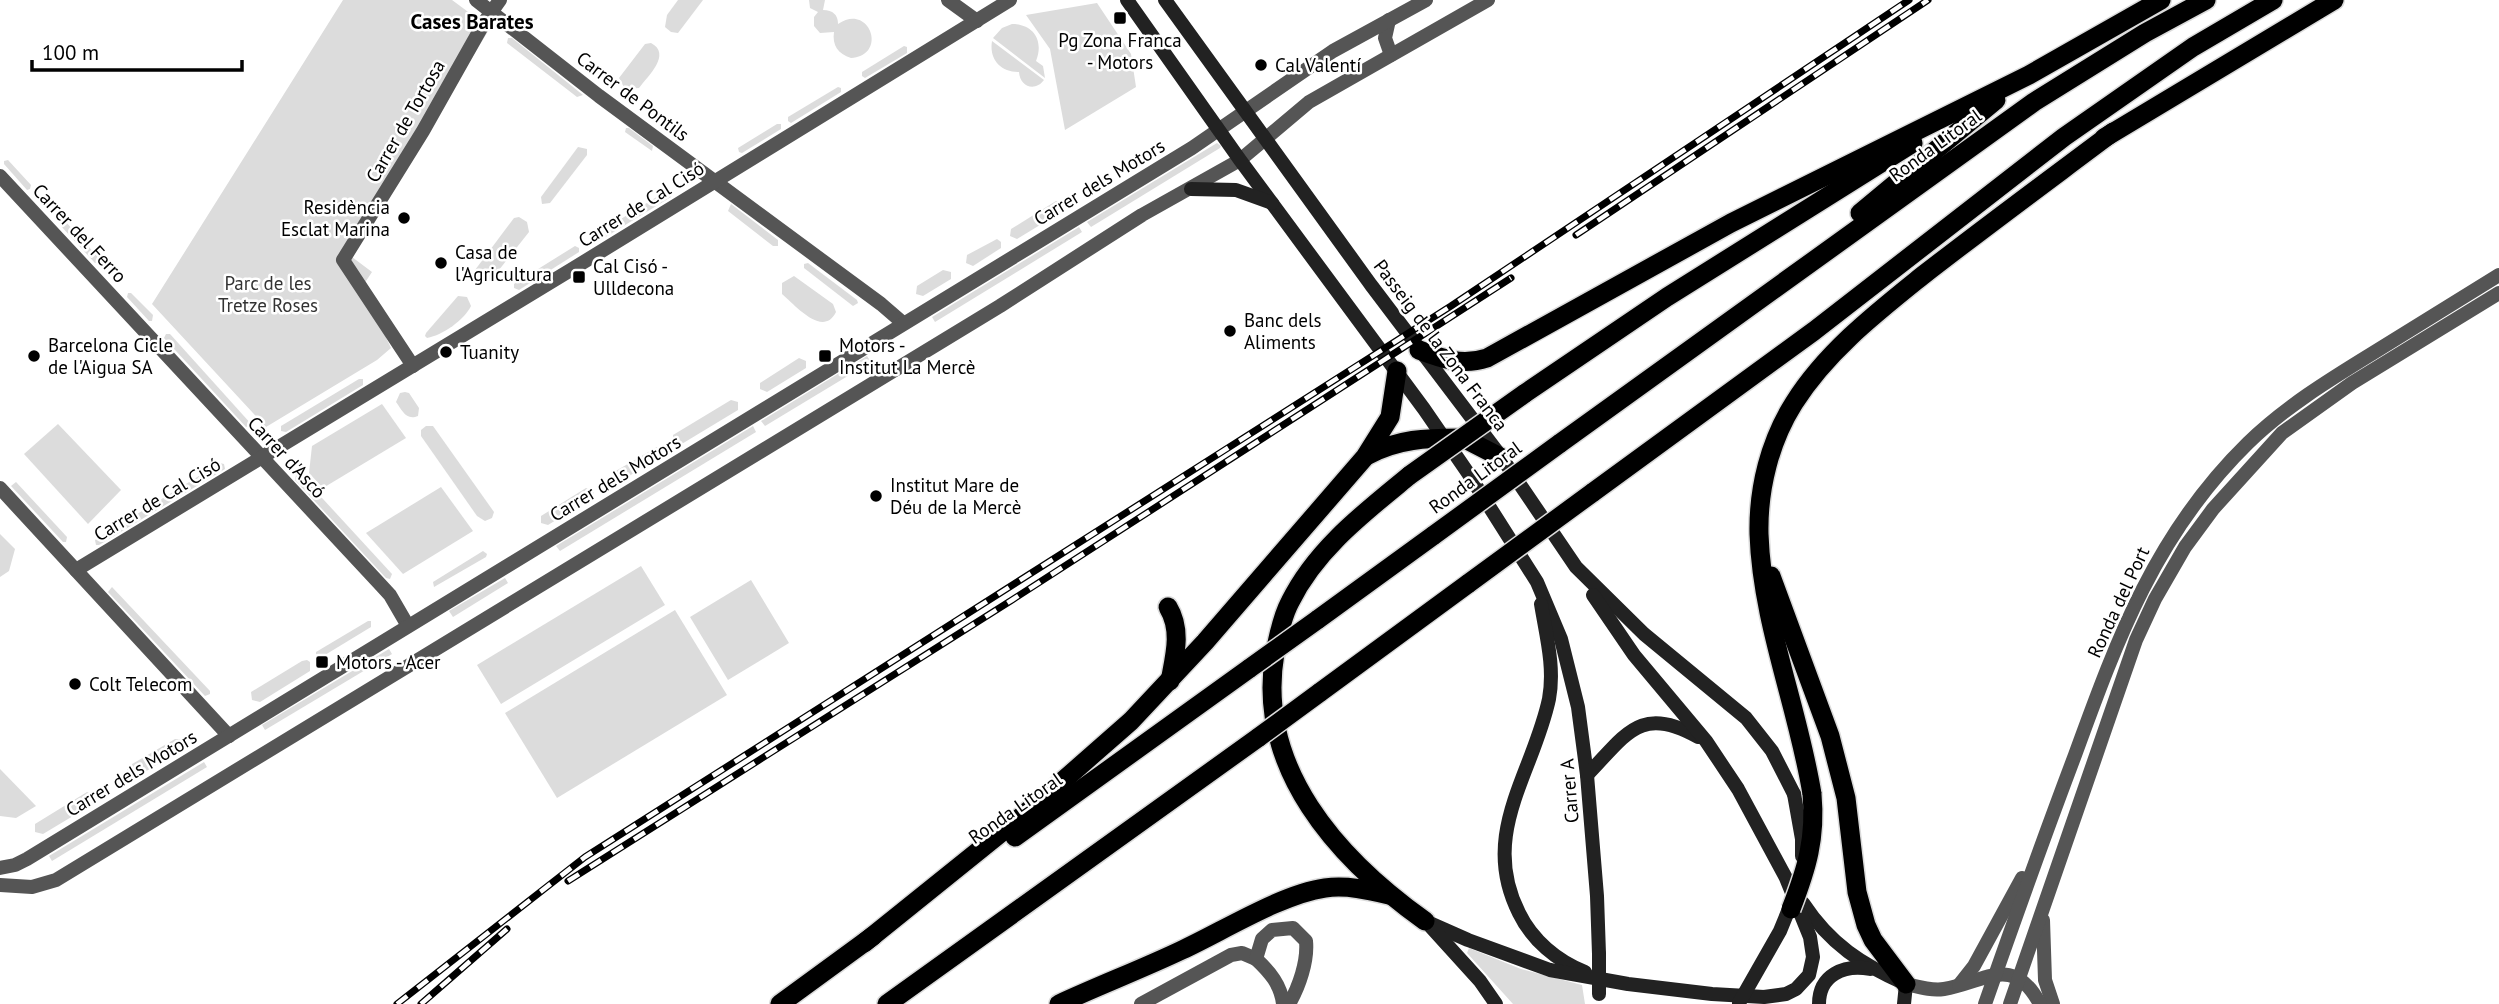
<svg xmlns="http://www.w3.org/2000/svg" width="2499" height="1004" font-family="'PT Sans',sans-serif">
<rect width="100%" height="100%" fill="#fff"/>
<g fill="#dcdcdc">
<path d="M343 0H452L490 28 352 257 372 272 362 287 391 348 377 360 266 427 152 304Z"/>
<path d="M678 0H703L678 33 671 32 665 27 667 15Z"/>
<path d="M809 0H825L823 10C833 10 838 15 838 24 869 2 889 55 851 58 838 54 832 45 834 32L820 33 814 26V17L818 12 810 8Z"/>
<path d="M1097 3 1131 54 1136 87 1065 130 1050 49 1026 15Z"/>
<path d="M1012 24C1034 24 1044 41 1036 61L1043 66 1045 78 993 38 1002 28Z"/>
<path d="M508 38H512L583 95 577 97 507 43Z"/>
<path d="M992 41 1044 80C1035 92 1020 87 1019 72 1000 72 989 59 992 41Z"/>
<path d="M651 43C672 54 648 76 639 88L625 89 619 78 645 44Z"/>
<path d="M904 46 907 47V53L865 78 862 76V72Z"/>
<path d="M838 87 841 88V92L791 123 788 121V117Z"/>
<path d="M777 124H781V129L742 153 739 152 738 148Z"/>
<path d="M626 128H629L653 146 652 151 625 132Z"/>
<path d="M1217 143 1221 146 1220 148 1091 227 1087 222Z"/>
<path d="M578 147 587 149V155L550 203 542 204 541 197Z"/>
<path d="M8 160 31 185 30 189 27 190 4 164V161Z"/>
<path d="M668 190 672 192 671 197 594 244 589 243 590 238Z"/>
<path d="M1056 201 1063 203V211L1017 239 1010 236 1011 229Z"/>
<path d="M731 204 778 240V246H773L728 211Z"/>
<path d="M519 217 527 222 529 232 491 280 485 283 478 280 475 270 514 218Z"/>
<path d="M64 220 99 258 98 263H95L60 225 61 221Z"/>
<path d="M1079 227 1082 232 935 322 932 317Z"/>
<path d="M997 239 1001 242V248L973 266 966 263 967 255Z"/>
<path d="M575 246 579 248V252L519 290 514 288V284Z"/>
<path d="M808 263 857 300 858 303 853 306 804 268V264Z"/>
<path d="M943 270 951 272V279L923 296 916 294 917 286Z"/>
<path d="M794 276 833 304 836 312C823 338 796 306 782 294V283Z"/>
<path d="M128 293H131L153 315 152 321H149L127 297Z"/>
<path d="M458 296 467 297 471 306C464 320 443 335 427 338L425 336 426 333Z"/>
<path d="M166 334H170L252 425 246 427 164 338Z"/>
<path d="M867 356 871 362 765 426 761 421Z"/>
<path d="M799 358 806 361V368L767 392 760 389V383Z"/>
<path d="M359 379H363V385L286 432 281 431V426Z"/>
<path d="M405 392 409 393 419 408 418 416C406 421 402 410 396 402L400 393Z"/>
<path d="M731 400 738 402V410L680 445H675L673 442V435Z"/>
<path d="M382 404 406 438 323 488 309 473 312 446Z"/>
<path d="M58 424 121 490 88 524 24 454Z"/>
<path d="M426 426H433L494 512 492 518 485 521 477 516 421 436V430Z"/>
<path d="M753 426 756 432 560 551 556 546Z"/>
<path d="M657 447 662 454 660 457 621 481 614 479V472Z"/>
<path d="M220 463 224 464 225 469 99 545H96L95 540Z"/>
<path d="M300 474 392 574 390 579 386 578 295 480 296 475Z"/>
<path d="M16 482 67 537 66 542H63L11 486Z"/>
<path d="M441 487 473 531 403 574 366 533Z"/>
<path d="M586 488 594 492 592 498 548 525 541 523V516Z"/>
<path d="M0 534 15 549 9 571 0 577Z"/>
<path d="M483 551 487 554 486 557 434 587 433 582Z"/>
<path d="M641 566 665 605 501 704 477 665Z"/>
<path d="M505 578 508 583 453 617 449 611Z"/>
<path d="M751 580 789 643 728 680 690 617Z"/>
<path d="M112 587 210 691V694L205 696 108 592Z"/>
<path d="M675 610 727 695 557 798 505 713Z"/>
<path d="M368 621H371V627L320 658 316 657V652Z"/>
<path d="M389 649 392 654 265 730 262 725Z"/>
<path d="M307 660 310 662V671L260 702 252 700 251 692 302 661Z"/>
<path d="M175 739H182L185 744 184 748 135 778 127 775V767Z"/>
<path d="M204 762 207 767 52 861 49 856Z"/>
<path d="M0 769 36 806 16 818 0 816Z"/>
<path d="M87 792 95 796 93 804 43 834 35 832V824Z"/>
<path d="M1469 948 1521 969 1582 985 1585 1004H1513L1467 953Z"/>
</g>
<g fill="none" stroke-linecap="round" stroke-linejoin="round">
<g stroke="#dbdbdb" stroke-width="22">
<g id="trunk">
<path d="M2104 138 2334 0"/>
<path d="M1860 213 1996 100"/>
<path d="M1419 350C1443 359 1462 366 1487 358L1731 223 2029 75 2161 0"/>
<path d="M1524 394 1667 297 1913 143"/>
<path d="M1559 444 2034 102 2145 33 2206 0"/>
<path d="M1368 455C1398 439 1426 438 1460 438L1467 440 1502 458"/>
<path d="M1410 475C1365 512 1316 549 1290 602 1282 617 1278 637 1275 653 1255 768 1338 859 1425 921"/>
<path d="M1592 493 1814 331 2064 137 2193 47 2273 0"/>
<path d="M1771 576 1830 736 1846 798 1857 892 1866 925 1873 940 1906 984"/>
<path d="M1168 607C1182 630 1175 655 1170 681"/>
<path d="M1317 620 1434 535"/>
<path d="M1319 693 1469 583"/>
<path d="M1812 794C1798 707 1762 623 1759 534 1758 488 1770 441 1794 403 1826 352 1876 313 1922 276 1985 227 2049 180 2113 132"/>
<path d="M1015 837 1250 668"/>
<path d="M864 943 1033 807 1131 721 1205 642 1365 457 1390 417 1397 371"/>
<path d="M780 1004 873 936"/>
<path d="M887 1004 1259 737"/>
<path d="M1059 1004C1100 985 1142 969 1182 950 1223 931 1282 894 1325 888 1347 885 1368 890 1389 895"/>
</g>
</g>
<g stroke="#555" stroke-width="14">
<path d="M476 0 599 96 881 304 903 323"/>
<path d="M948 0 977 21"/>
<path d="M1389 20 1385 38 1391 55"/>
<path d="M0 176 378 582 390 595 408 626"/>
<path d="M413 366 343 260 423 131 485 21 500 0"/>
<path d="M0 488 229 736"/>
<path d="M76 570 574 268 1010 0"/>
<path d="M0 868 15 865 27 859 1192 148 1333 51 1426 0"/>
<path d="M0 885 32 887 56 880 1000 306 1142 215 1240 160 1309 102 1488 0"/>
<path d="M2043 920 2045 980 2053 1004"/>
<path d="M1906 984C1919 987 1931 991 1944 989 1986 982 2013 953 2040 1004"/>
<path d="M1959 985 1974 966 2022 878"/>
<path d="M1141 1004 1231 955 1242 953 1256 959"/>
<path d="M1283 1004C1281 985 1270 972 1256 959L1262 939 1272 930 1293 928 1306 941C1308 961 1299 987 1289 1004"/>
<path d="M1985 1004C2014 921 2044 837 2075 755 2118 637 2156 533 2248 443 2285 407 2329 380 2373 353 2415 327 2457 301 2499 275"/>
<path d="M2010 1004 2136 640 2155 599 2185 547 2213 509 2282 433 2352 383 2499 293"/>
</g>
<g stroke="#222" stroke-width="14">
<path d="M1127 0 1240 160 1424 409 1468 473 1537 582 1561 639 1578 707 1587 775 1597 896 1599 954"/>
<path d="M1165 0 1371 285 1502 458 1576 567 1644 634 1746 718 1772 751 1794 794"/>
<path d="M1191 189 1236 190 1272 203"/>
<path d="M1541 604C1546 635 1555 667 1549 699 1533 774 1479 834 1519 913 1532 940 1557 961 1585 972"/>
<path d="M1587 775C1626 735 1640 704 1698 737"/>
<path d="M1803 903C1830 944 1862 965 1906 984L1904 1004"/>
<path d="M1425 921 1468 940 1550 970 1628 984 1712 994 1764 997 1786 994 1796 989 1809 975 1813 957 1810 937 1786 878 1738 789 1706 741 1634 655 1593 595"/>
<path d="M1431 927 1480 981 1496 1004"/>
<path d="M1819 1004C1819 975 1844 964 1870 969"/>
</g>
<use href="#trunk" stroke="#000" stroke-width="19"/>
<g stroke="#000" stroke-width="7">
<g id="rail">
<path d="M1576 235 1928 0"/>
<path d="M568 881 1012 600 1511 278"/>
<path d="M397 1004 585 857 1451 306 1909 0"/>
<path d="M421 1004 507 929"/>
</g>
</g>
<use href="#rail" stroke="#fff" stroke-width="4.5" stroke-dasharray="13" stroke-linecap="butt"/>
<g stroke="#dbdbdb" stroke-width="22" stroke-linecap="butt">
<g id="trunk-bridge">
<path d="M1410 475 1524 394"/>
<path d="M1434 535 1559 444"/>
<path d="M1469 583 1592 493"/>
<path d="M1250 668 1317 620"/>
<path d="M1259 737 1319 693"/>
<path d="M1791 909C1807 868 1816 838 1812 794"/>
</g>
</g>
<g stroke="#222" stroke-width="14">
<path d="M1794 794 1802 839V856"/>
<path d="M1599 954V994"/>
<path d="M1739 1003 1780 931 1793 899"/>
</g>
<use href="#trunk-bridge" stroke="#000" stroke-width="19"/>
</g>
<g fill="#000" stroke="#fff" stroke-width="2.5">
<rect x="1113" y="11" width="14" height="14" rx="3.5"/>
<circle cx="1261" cy="65" r="7"/>
<circle cx="404" cy="218" r="7"/>
<circle cx="441" cy="263" r="7"/>
<rect x="572" y="270" width="14" height="14" rx="3.5"/>
<circle cx="1230" cy="331" r="7"/>
<circle cx="446" cy="352" r="7"/>
<circle cx="34" cy="356" r="7"/>
<rect x="818" y="349" width="14" height="14" rx="3.5"/>
<circle cx="876" cy="496" r="7"/>
<rect x="315" y="655" width="14" height="14" rx="3.5"/>
<circle cx="75" cy="684" r="7"/>
</g>
<g text-anchor="middle" stroke-width="5" stroke-linejoin="round" paint-order="stroke">
<g font-size="19" fill="#000" stroke="#fff" text-anchor="start">
<text x="1120" y="47" text-anchor="middle">Pg Zona Franca<tspan x="1120" dy="22">- Motors</tspan></text>
<text x="1275" y="72">Cal Valentí</text>
<text x="390" y="214" text-anchor="end">Residència<tspan x="390" dy="22">Esclat Marina</tspan></text>
<text x="455" y="259">Casa de<tspan x="455" dy="22">l'Agricultura</tspan></text>
<text x="593" y="273">Cal Cisó -<tspan x="593" dy="22">Ulldecona</tspan></text>
<text x="1244" y="327">Banc dels<tspan x="1244" dy="22">Aliments</tspan></text>
<text x="48" y="352">Barcelona Cicle<tspan x="48" dy="22">de l'Aigua SA</tspan></text>
<text x="839" y="352">Motors -<tspan x="839" dy="22">Institut La Mercè</tspan></text>
<text x="460" y="359">Tuanity</text>
<text x="890" y="492">Institut Mare de<tspan x="890" dy="22">Déu de la Mercè</tspan></text>
<text x="336" y="669">Motors - Acer</text>
<text x="89" y="691">Colt Telecom</text>
</g>
<g font-size="19" fill="#000" stroke="#fff">
<text transform="translate(633 96) rotate(37)" y="7">Carrer de Pontils</text>
<text transform="translate(405 121) rotate(-60)" y="7">Carrer de Tortosa</text>
<text transform="translate(1935 145) rotate(-36)" y="7">Ronda Litoral</text>
<text transform="translate(1099 182) rotate(-31)" y="7">Carrer dels Motors</text>
<text transform="translate(641 204) rotate(-32)" y="7">Carrer de Cal Cisó</text>
<text transform="translate(80 233) rotate(47)" y="7">Carrer del Ferro</text>
<text transform="translate(1441 345) rotate(53)" y="7">Passeig de la Zona Franca</text>
<text transform="translate(287 457) rotate(47)" y="7">Carrer d'Ascó</text>
<text transform="translate(1475 477) rotate(-36)" y="7">Ronda Litoral</text>
<text transform="translate(615 478) rotate(-31)" y="7">Carrer dels Motors</text>
<text transform="translate(157 499) rotate(-31)" y="7">Carrer de Cal Cisó</text>
<text transform="translate(2118 602) rotate(-65)" y="7">Ronda del Port</text>
<text transform="translate(131 773) rotate(-31)" y="7">Carrer dels Motors</text>
<text transform="translate(1569 791) rotate(-95)" y="7">Carrer A</text>
<text transform="translate(1015 808) rotate(-35)" y="7">Ronda Litoral</text>
</g>
<g font-size="19" fill="#333" stroke="#fff">
<text x="268" y="290">Parc de les<tspan x="268" dy="22">Tretze Roses</tspan></text>
</g>
<g font-size="21" font-weight="bold" fill="#000" stroke="#fff">
<text x="472" y="29">Cases Barates</text>
</g>
</g>
<path d="M32 60v10h210v-10" fill="none" stroke="#000000" stroke-width="3.5"/>
<text x="42" y="60" font-size="21" fill="#000000" stroke="#ffffff" stroke-width="5" paint-order="stroke">100 m</text>
</svg>
